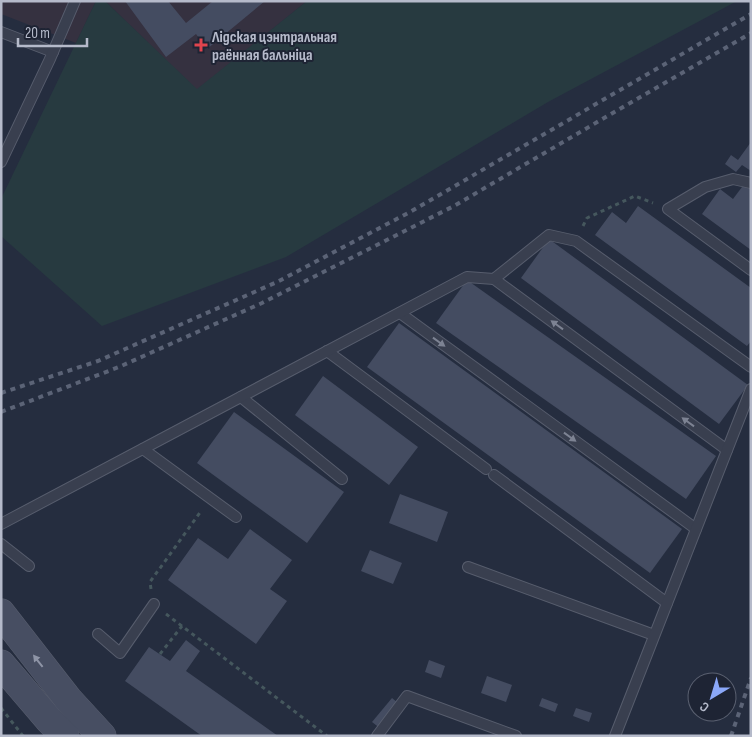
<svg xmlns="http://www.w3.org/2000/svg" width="752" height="737" font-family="'Sofia Sans Condensed',sans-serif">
<rect width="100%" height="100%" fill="#252d3f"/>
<g fill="#353140">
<path d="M1 1H96L76 43 1 14Z"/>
<path d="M105 1H307L197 90Z"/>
</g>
<path fill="#273a40" d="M96 1H105L197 89 307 1H737L548 102 286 257 102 326 1 236V199Z"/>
<g fill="#444c61">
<path d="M125 1H168L186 23 213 1H265L207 49 196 34 166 57Z"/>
<path d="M751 142V171L742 165 736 172 725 164 731 155 738 160Z"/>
<path d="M745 183 751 188V250L702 214 720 189 733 199Z"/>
<path d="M638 206 751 288V341L747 346 595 235 612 212 626 223Z"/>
<path d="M549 239 748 385 719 424 521 278Z"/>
<path d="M467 280 716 456 686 499 436 323Z"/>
<path d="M399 323 682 529 650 573 367 367Z"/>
<path d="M323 376 418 447 389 485 295 415Z"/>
<path d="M234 412 344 492 307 543 197 463Z"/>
<path d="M400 494 448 512 437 542 389 523Z"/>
<path d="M250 529 292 560 270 589 287 601 256 644 168 580 198 538 228 559Z"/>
<path d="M370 550 402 563 393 584 361 571Z"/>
<path d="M186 640 200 651 186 671 278 736H202L125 681 149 647 170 661Z"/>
<path d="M429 660 445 666 441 678 425 672Z"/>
<path d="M487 676 512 685 506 702 481 693Z"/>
<path d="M392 698 404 708 385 732 372 722Z"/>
<path d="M542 698 558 704 555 712 539 706Z"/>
<path d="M576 708 592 713 589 722 573 716Z"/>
</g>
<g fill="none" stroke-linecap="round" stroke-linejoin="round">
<g stroke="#575d6d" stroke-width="12">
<g id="lane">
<path d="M1 32 53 52"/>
<path d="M1 162 50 59 75 1"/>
<path d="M751 183 733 179 705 187 668 209 751 270"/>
<path d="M494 279 727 450"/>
<path d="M400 313 696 529"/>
<path d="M327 351 486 469"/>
<path d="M241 397 342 479"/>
<path d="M143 449 236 517"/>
<path d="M494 475 667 603"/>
<path d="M1 524 467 277 494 279 549 235 576 241 751 367"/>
<path d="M1 544 29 566"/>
<path d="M468 567 654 635"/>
<path d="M98 634 120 653 154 604"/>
<path d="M377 736 407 696 516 736"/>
<path d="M615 736 751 389"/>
</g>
</g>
<g stroke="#575d6d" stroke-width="29">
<g id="secondary">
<path d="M1 613 68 699 102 736"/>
<path d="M1 664 49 720 65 736"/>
</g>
</g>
<g stroke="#45575d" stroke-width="3" stroke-dasharray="4 4" stroke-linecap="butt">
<path d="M583 226 587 218 635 196 653 203"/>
<path d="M151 589 150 582 201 511"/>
<path d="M166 614 327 736"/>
<path d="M160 654 182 626"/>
<path d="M1 708 23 736"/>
</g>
<use href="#lane" stroke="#393f4f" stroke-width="10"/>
<use href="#secondary" stroke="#474e62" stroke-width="28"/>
<g stroke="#5b6376" stroke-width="4" stroke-dasharray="5 5" stroke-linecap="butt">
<path d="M1 393 98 361 277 282 410 212 751 14"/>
<path d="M1 412 119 367 262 303 454 206 599 121 751 33"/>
<path d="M731 736 751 678"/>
</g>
</g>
<defs><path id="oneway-solid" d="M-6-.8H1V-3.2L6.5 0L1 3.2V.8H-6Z" transform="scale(1.25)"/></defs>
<g fill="#7d8393">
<use href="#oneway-solid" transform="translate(557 325) rotate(-144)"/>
<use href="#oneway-solid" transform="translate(439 342) rotate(36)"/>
<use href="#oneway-solid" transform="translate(688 422) rotate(-144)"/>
<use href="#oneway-solid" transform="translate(570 437) rotate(36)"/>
</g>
<use fill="#8e94a6" href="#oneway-solid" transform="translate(38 661) rotate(-128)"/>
<path fill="#e0444e" stroke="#1e2434" stroke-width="2" d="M198.5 37.5h5v5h5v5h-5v5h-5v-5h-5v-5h5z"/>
<g text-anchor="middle" stroke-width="4" stroke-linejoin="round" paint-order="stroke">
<g font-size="16" font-weight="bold" fill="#b5baca" stroke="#1e2434" text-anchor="start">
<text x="212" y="42">Лідская цэнтральная<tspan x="212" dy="18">раённая бальніца</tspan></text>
</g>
</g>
<rect width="752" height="737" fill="none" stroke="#b5baca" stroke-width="5"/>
<g transform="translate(712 697) rotate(218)"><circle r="24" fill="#1e2434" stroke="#5a6070"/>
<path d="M0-4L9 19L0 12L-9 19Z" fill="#8ba8f9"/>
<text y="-8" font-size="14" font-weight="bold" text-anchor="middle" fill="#b5baca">С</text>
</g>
<path d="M18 38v8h69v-8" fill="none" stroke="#b5baca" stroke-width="2.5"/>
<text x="25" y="38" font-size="15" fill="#b5baca" stroke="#1e2434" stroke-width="4" paint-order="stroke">20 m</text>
</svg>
